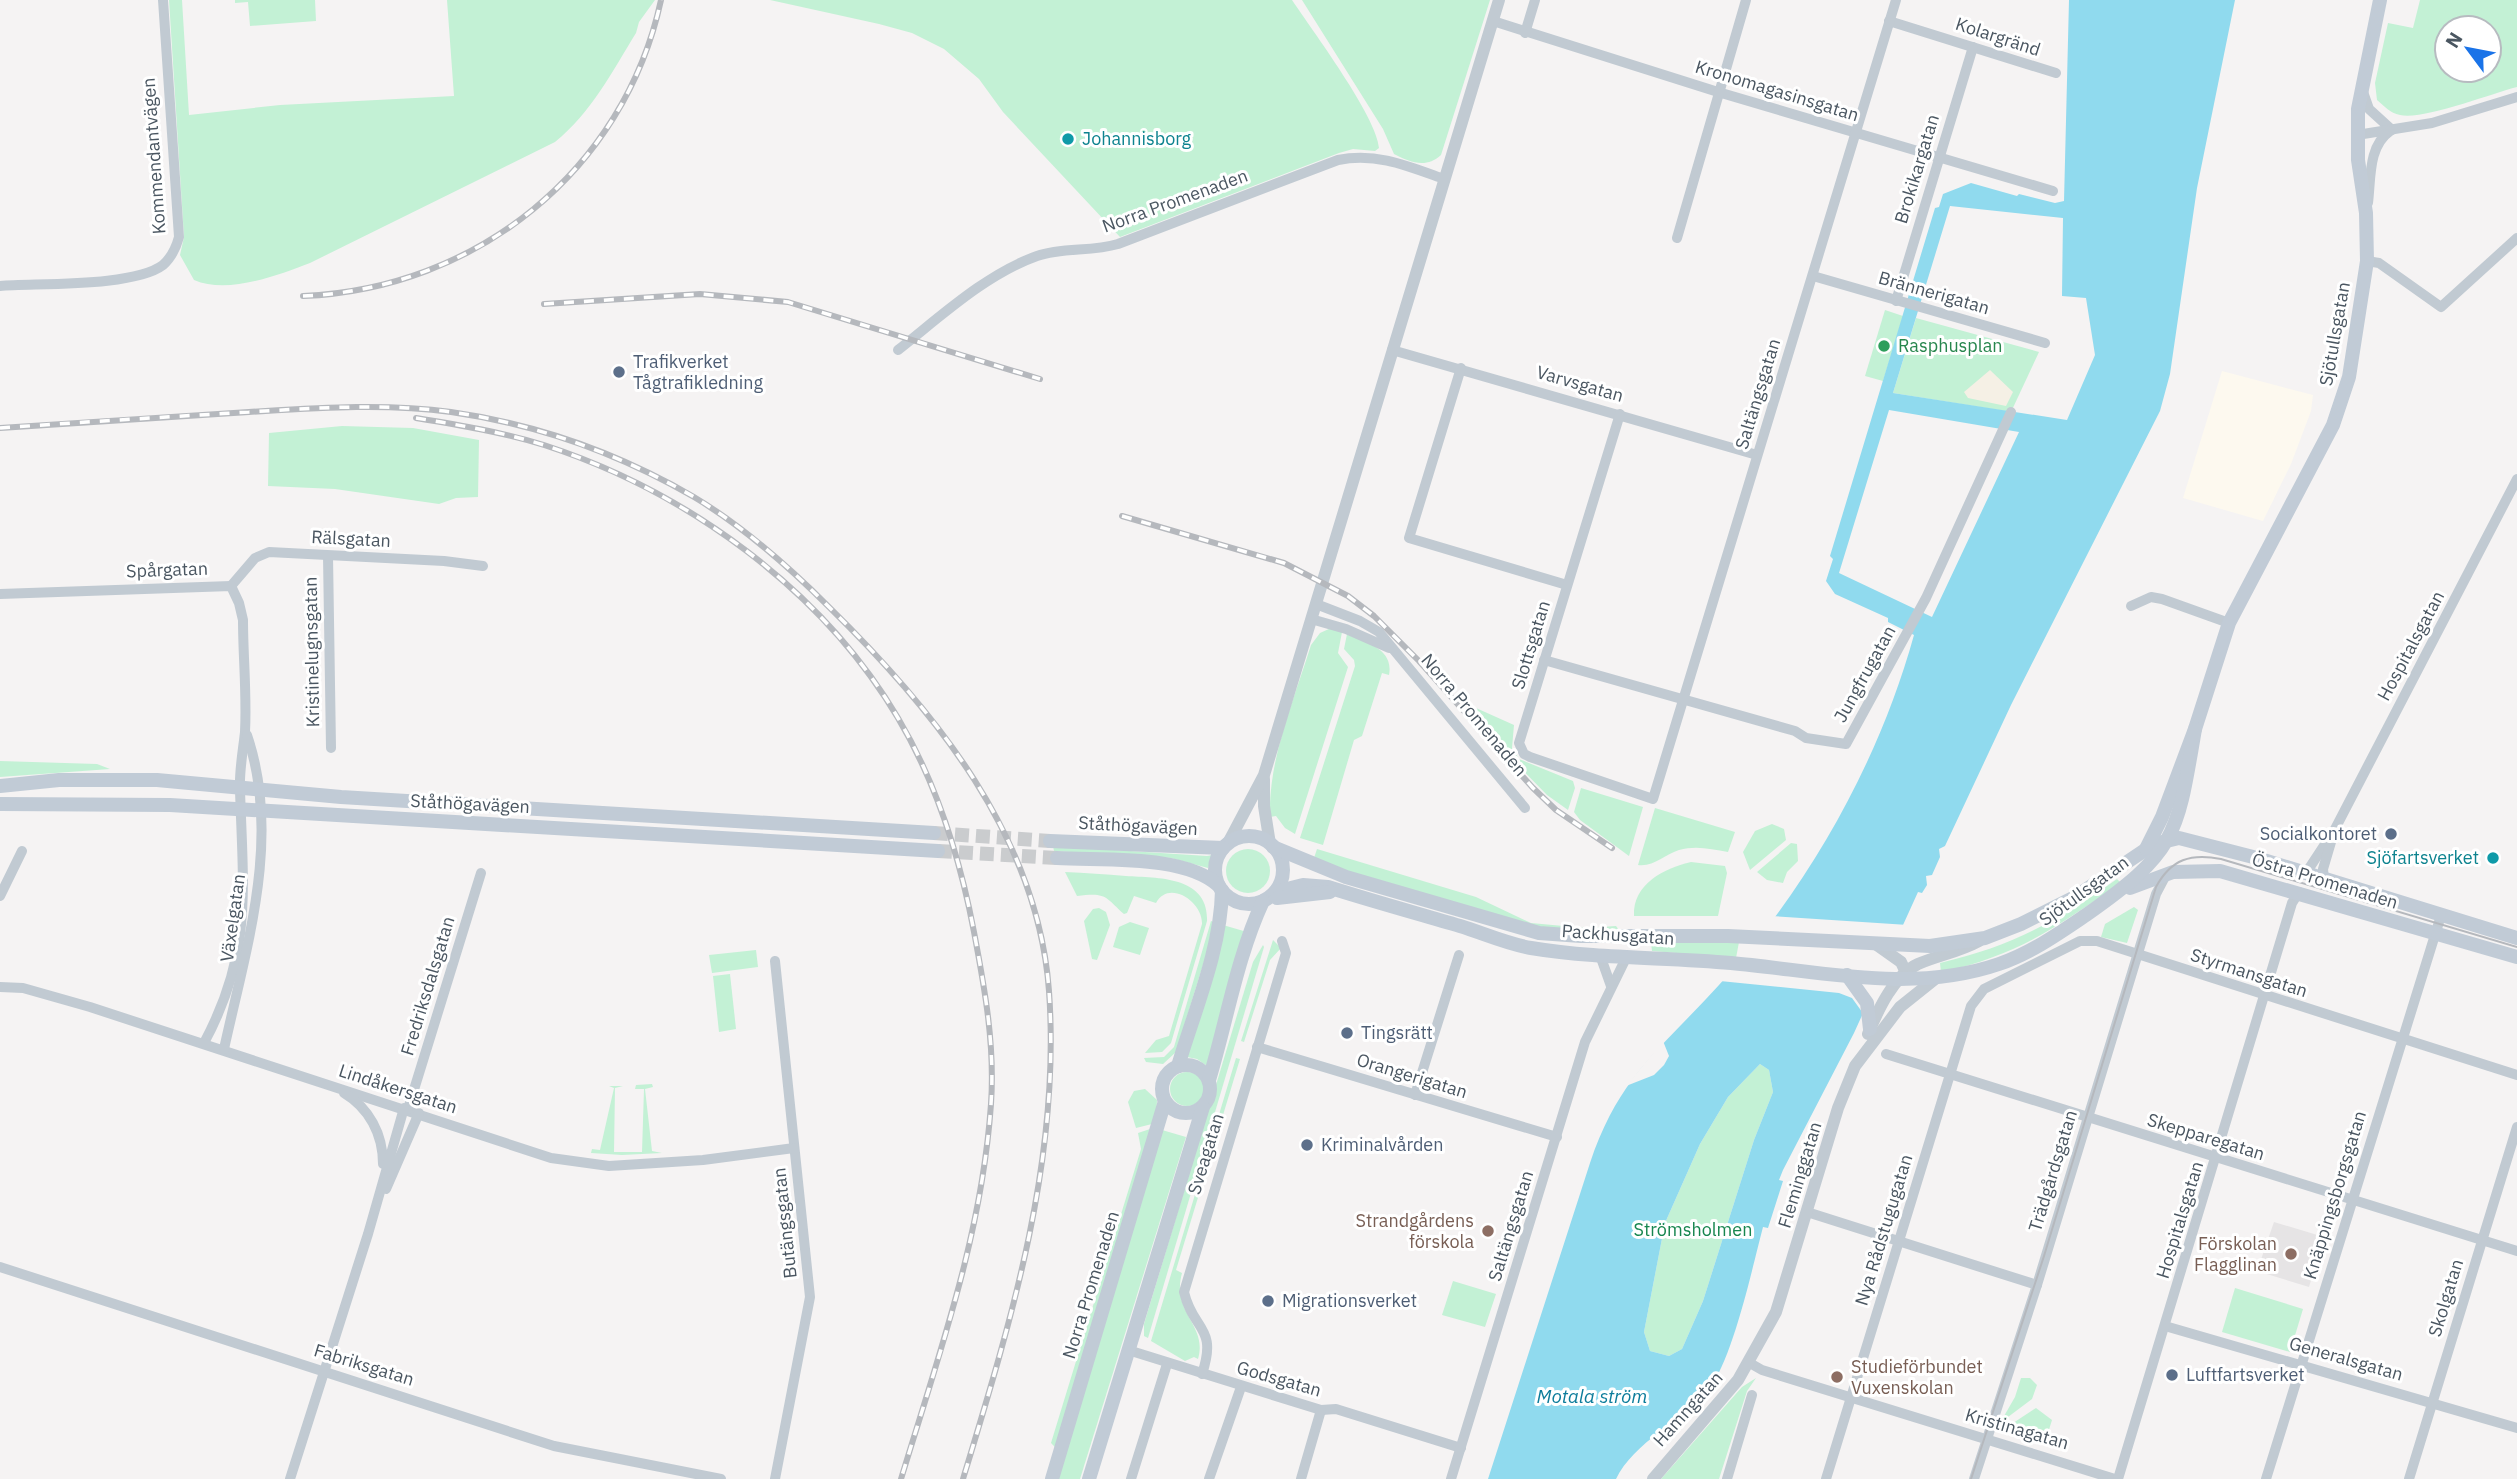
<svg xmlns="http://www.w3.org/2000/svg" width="2517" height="1479" font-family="'IBM Plex Sans',sans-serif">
<rect width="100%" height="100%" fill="#f5f3f3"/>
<path fill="#fdf9ef" d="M2222 371 2313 395 2311 411 2291 464 2263 521 2183 498Z"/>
<path fill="#e6e4e5" d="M2274 1222 2324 1237 2309 1287 2257 1271Z"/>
<g fill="#c3f1d5" fill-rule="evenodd">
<path d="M169 0H182L189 115 280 105 454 96 447 0H655L639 22 636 33C612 72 591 113 555 142L310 263C278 275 228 295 194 280L180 255 184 237Z"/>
<path d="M235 0H315L316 21 250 26 248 2 235 3Z"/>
<path d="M770 0H1292C1312 30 1377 117 1379 148L1375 151 1353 149 1339 153 1120 237 1003 112 979 79 944 49 912 33 879 24Z"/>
<path d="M1302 0H1490L1441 155C1426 169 1410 162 1394 154L1383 129Z"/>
<path d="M2420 0H2517V87C2490 94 2424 120 2400 115 2390 113 2384 106 2377 100L2375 83 2388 23 2413 28ZM2447 28H2489V70H2447Z"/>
<path d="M1885 310 1903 316 1883 381 1865 376Z"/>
<path d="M1916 318 2039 352 2011 412 1893 393Z"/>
<path d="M342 426 413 428 479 440 478 497 456 498 439 504 335 489 268 486 269 433Z"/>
<path d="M1331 628 1342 632 1338 653 1348 667 1295 834 1285 828 1276 816 1270 817C1268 759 1294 700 1311 645L1320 633Z"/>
<path d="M1347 634C1367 643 1394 649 1389 675L1382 673 1362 736 1354 740 1323 845 1300 838 1355 666 1354 660 1344 649Z"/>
<path d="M1456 693 1476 708 1514 725 1512 748 1519 759 1573 781 1575 788 1568 810 1547 795 1507 754 1504 747Z"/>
<path d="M0 761 97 764 110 769 0 777Z"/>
<path d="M1581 788 1643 807 1629 856 1580 820 1574 812Z"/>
<path d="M1655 808 1735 832 1728 852C1711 849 1696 845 1679 850 1664 855 1654 867 1638 865Z"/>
<path d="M1772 824 1784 829 1786 840 1750 870 1743 852 1755 831Z"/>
<path d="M1791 843 1797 844 1798 861 1787 872 1783 883 1767 880 1757 872Z"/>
<path d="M1053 846 1207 856 1213 855 1208 868 1171 858 1054 851Z"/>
<circle cx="1248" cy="871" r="22"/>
<path d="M1317 849 1476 897 1531 923 1585 928 1616 926 1619 930 1543 928 1313 861Z"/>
<path d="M1691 862 1725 866 1727 873 1718 916H1634C1632 884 1665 868 1691 862Z"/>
<path d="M1065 872C1085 873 1106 874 1126 876 1158 878 1209 876 1207 921L1171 1043 1162 1052 1145 1053 1156 1040 1169 1036 1202 924C1203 902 1169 879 1156 903L1134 896 1127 913 1124 914C1105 897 1107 892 1077 896Z"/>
<path d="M2117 879 2121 883C2056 927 2019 955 1941 972L1940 963C2013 946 2055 922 2117 879Z"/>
<path d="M2134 907 2138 910 2127 943 2101 937 2105 924Z"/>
<path d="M1099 908 1106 912 1110 925 1097 960 1092 959 1084 921 1093 909Z"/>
<path d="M1211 921 1216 923 1176 1052 1163 1064 1146 1062 1144 1058 1164 1057 1174 1047Z"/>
<path d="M1130 922 1149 928 1140 955 1113 947 1119 927Z"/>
<path d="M1223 925 1247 932 1207 1066 1197 1059 1187 1057Z"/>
<path d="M1273 940 1281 948 1270 960 1244 1042 1241 1041Z"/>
<path d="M1690 941 1739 942 1736 958 1652 951 1651 943Z"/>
<path d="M1263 945 1264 947 1148 1338 1144 1336V1324L1253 962Z"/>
<path d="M756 950 758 967 712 973 709 955Z"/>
<path d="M730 974 736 1029 719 1032 713 976Z"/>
<path d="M1236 1058 1240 1059 1176 1270 1182 1273C1171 1313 1208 1325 1198 1359L1194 1357 1185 1361 1151 1341Z"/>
<path d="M1760 1064 1769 1070 1773 1092 1754 1140 1703 1301 1682 1349 1669 1356 1650 1351 1644 1332 1665 1223 1700 1144 1728 1097Z"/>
<circle cx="1187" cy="1089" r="17"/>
<path d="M652 1084 653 1087 645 1089 652 1151 662 1153 622 1155 591 1153 592 1149 600 1150 614 1088 609 1086H623L615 1088 614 1152H642L644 1089H635L636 1085Z"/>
<path d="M1145 1089 1157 1100 1156 1123 1136 1128 1128 1102 1134 1091Z"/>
<path d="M1150 1129 1057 1449 1051 1443 1141 1149 1138 1133Z"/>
<path d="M1162 1130 1186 1137 1080 1479H1056Z"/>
<path d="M1453 1281 1496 1294 1485 1327 1442 1315Z"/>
<path d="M2235 1288 2303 1309 2290 1352 2222 1332Z"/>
<path d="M1756 1378 1747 1391 1719 1479H1661L1742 1387Z"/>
<path d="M2021 1378H2030L2037 1385 2032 1399 2000 1423 2015 1397Z"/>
<path d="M2036 1408 2052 1420 2046 1439 2007 1427Z"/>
</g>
<path fill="#f5f0e5" d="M1990 370 2013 392 2006 406 1968 398 1964 392Z"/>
<path fill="#90daee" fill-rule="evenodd" d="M2069 0H2235L2197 188 2170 374 2160 411 2011 705 1945 846 1939 849 1940 857 1932 875 1926 876 1927 885 1922 893 1918 892 1854 1033 1783 1170 1779 1180 1783 1181 1768 1228 1763 1227C1752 1269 1733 1358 1709 1389 1684 1419 1633 1443 1616 1479H1488L1590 1163C1619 1076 1661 1049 1719 985 1808 888 1879 762 1914 635L1888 622V618L1835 594 1826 581 1833 559 1830 556 1935 208 1939 207 1943 194 1971 183 2017 196 2019 194 2055 203 2064 201ZM1950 206 2063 218 2062 296 2086 298 2095 355 2067 420 1893 393ZM1889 410 2019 432 1932 617 1839 573ZM1760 1064 1769 1070 1773 1092 1754 1140 1703 1301 1682 1349 1669 1356 1650 1351 1644 1332 1665 1223 1700 1144 1728 1097Z"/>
<g fill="#f5f3f3">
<path d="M1771 916 1908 925 1865 1016 1852 998 1839 993 1720 981Z"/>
<path d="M1663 1041 1669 1056 1664 1065 1654 1075 1626 1086Z"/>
</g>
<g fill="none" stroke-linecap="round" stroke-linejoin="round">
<g stroke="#caccce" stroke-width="14" stroke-dasharray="14 7" stroke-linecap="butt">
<path d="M934 833 1050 841"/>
<path d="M938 851 1057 858"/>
</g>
<g stroke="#c1cad2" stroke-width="10">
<path d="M1493 21 1718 92 2053 191"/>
<path d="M1889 21 2056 73"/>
<path d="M1525 33 1535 0"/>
<path d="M2363 92 2369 109 2392 130"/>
<path d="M2357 135 2432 123 2517 97"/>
<path d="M2368 203C2371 179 2368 146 2390 131"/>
<path d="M1677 238 1746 0"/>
<path d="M2367 261 2379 263 2441 307 2517 238"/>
<path d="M1813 276 2045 343"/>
<path d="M0 286C39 283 134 287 163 265 172 257 176 248 179 237L163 0"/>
<path d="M1896 301 1973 47"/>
<path d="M898 350C940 317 986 274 1037 256 1063 247 1091 252 1118 244L1338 160C1376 152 1408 166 1444 179"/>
<path d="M1392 350 1757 455"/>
<path d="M1461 368 1409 538 1567 585"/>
<path d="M1620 414 1519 743 1524 754 1530 757 1653 799 1896 0"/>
<path d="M328 556 331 748"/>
<path d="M231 586 255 558 269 552 444 561 483 566"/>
<path d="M0 594 231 586 239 603 243 620C243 657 247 695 245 732 243 751 239 771 240 790 243 889 253 952 204 1043"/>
<path d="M1316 604 1360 621 1379 632 1525 808"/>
<path d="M2131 606 2151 597 2162 599 2229 623"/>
<path d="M1311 619 1346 629 1389 648"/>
<path d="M1544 660 1795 731 1806 738 1846 744 1926 598 2011 412"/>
<path d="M2306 873 2335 829 2517 479"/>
<path d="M2324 879 2323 869 2331 842"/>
<path d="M0 896 22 851"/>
<path d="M1600 955 1611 986"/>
<path d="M775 961 810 1297 775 1479"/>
<path d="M0 987 23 988 90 1007 551 1158 609 1166 703 1160 794 1148"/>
<path d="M1257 1047 1557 1137"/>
<path d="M224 1049C246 948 282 838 247 735"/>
<path d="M1886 1054 2517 1251"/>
<path d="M344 1093C369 1108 383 1134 383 1164"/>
<path d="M1415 1095 1459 955"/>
<path d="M408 1109 481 873"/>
<path d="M386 1189 419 1113"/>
<path d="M1807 1212 2037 1285"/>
<path d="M0 1267 554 1446 721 1479"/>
<path d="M2165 1326 2517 1428"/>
<path d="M1128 1350 1321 1410 1336 1409 1461 1448"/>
<path d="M1748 1362 1762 1370 2115 1479"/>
<path d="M1202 1374C1218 1326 1193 1331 1184 1292L1286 953 1282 941"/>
<path d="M290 1479 368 1234 404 1108"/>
<path d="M1131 1479 1167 1364"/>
<path d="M1209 1479 1241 1387"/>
<path d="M1301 1479 1321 1410"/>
<path d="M1451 1479 1585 1042 1627 956"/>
<path d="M1727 1479 1752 1395"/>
<path d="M1826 1479 1971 1006 1984 989 2080 941H2097L2517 1075"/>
<path d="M1974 1479 2037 1285 2156 894 2166 875"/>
<path d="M2118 1479 2292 903 2299 892"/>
<path d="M2266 1479 2439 922"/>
<path d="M2409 1479 2517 1127"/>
</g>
<g stroke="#c1cad2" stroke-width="12">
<path d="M1264 779V806L1270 844"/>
<path d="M1227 845 1264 775 1499 0"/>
<path d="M1877 945 1901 962 1908 977"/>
<path d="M1868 1034C1878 1010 1894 975 1918 964 1939 955 1959 952 1979 941"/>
<path d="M1653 1479 1738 1380 1776 1312 1838 1108 1855 1066 1900 1007 1935 979"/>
</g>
<g stroke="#c1cbd6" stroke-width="14">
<path d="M0 786 59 780H157L341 797 934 833"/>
<path d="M0 804 170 805 938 851"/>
<circle cx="1249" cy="870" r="34"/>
<path d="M1050 841 1223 848"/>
<path d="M1273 847 1346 877 1539 933 1581 936H1728L1930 946 1985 938 2021 924 2075 897 2154 844 2179 838 2257 858 2517 938"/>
<path d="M2146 849 2162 817 2195 729 2229 623 2333 425 2349 377 2367 261 2366 213 2358 160V109L2380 0"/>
<path d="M1057 858C1103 861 1185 854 1219 886"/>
<path d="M2130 888 2173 872 2220 871 2517 957"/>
<path d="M1275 892 1303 885 1328 887C1372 901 1416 913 1460 926 1483 933 1507 944 1531 948 1597 959 1665 957 1731 963 1820 971 1912 994 1999 964 2031 953 2058 934 2086 915 2177 851 2177 836 2195 729"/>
<path d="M1277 898 1330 892"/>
<path d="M1847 975 1867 1003 1870 1029"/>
<circle cx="1186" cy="1089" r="24"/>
<path d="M1178 1066C1195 1009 1221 949 1222 890"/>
<path d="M1209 1080C1227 1020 1237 957 1263 901"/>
<path d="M1052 1479 1165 1101"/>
<path d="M1089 1479 1203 1107"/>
</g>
<path stroke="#b5b8bd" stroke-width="2" d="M1971 1479 2044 1256 2156 887C2171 859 2191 853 2221 859L2517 947"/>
<g stroke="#b5b8bd" stroke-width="6">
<g id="rail">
<path d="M303 296C476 289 624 171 661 0"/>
<path d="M544 304 700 294 788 302 1040 379"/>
<path d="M416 418C459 425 502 432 544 445 686 491 822 589 898 718 937 784 960 858 974 932 985 990 995 1045 991 1104 982 1235 939 1354 901 1479"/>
<path d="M0 428C83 422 166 417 249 412 316 408 384 403 451 412 536 424 620 454 694 497 744 527 788 566 829 607 935 711 1038 837 1049 991 1061 1159 1011 1321 963 1479"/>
<path d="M1122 516 1284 563 1348 596 1374 616 1419 661 1533 788 1556 810 1612 848"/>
</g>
</g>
<use href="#rail" stroke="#fff" stroke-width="3.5" stroke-dasharray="10" stroke-linecap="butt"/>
</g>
<g fill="#0f9aa8" stroke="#fff" stroke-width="2.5">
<circle cx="1068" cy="139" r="7"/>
<circle cx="2493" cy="858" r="7"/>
</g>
<circle fill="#2e9e5b" stroke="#fff" stroke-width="2.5" cx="1884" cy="346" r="7"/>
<g fill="#5c6f8a" stroke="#fff" stroke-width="2.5">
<circle cx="619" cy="372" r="7"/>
<circle cx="2391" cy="834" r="7"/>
<circle cx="1347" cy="1033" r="7"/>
<circle cx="1307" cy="1145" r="7"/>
<circle cx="1268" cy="1301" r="7"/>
<circle cx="2172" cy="1375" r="7"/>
</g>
<g fill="#8d6e63" stroke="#fff" stroke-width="2.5">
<circle cx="1488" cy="1231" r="7"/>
<circle cx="2291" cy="1254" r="7"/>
<circle cx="1837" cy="1377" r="7"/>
</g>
<g text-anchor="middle" stroke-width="6" stroke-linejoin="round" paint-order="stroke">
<g font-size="18" fill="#4a5661" stroke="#fff">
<text transform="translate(1998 37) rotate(18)" y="6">Kolargränd</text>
<text transform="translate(1777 91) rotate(17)" y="6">Kronomagasinsgatan</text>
<text transform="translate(154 156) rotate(-94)" y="6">Kommendantvägen</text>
<text transform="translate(1917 169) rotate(-73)" y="6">Brokikargatan</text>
<text transform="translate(1175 201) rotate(-20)" y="6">Norra Promenaden</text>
<text transform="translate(1934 293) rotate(16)" y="6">Brännerigatan</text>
<text transform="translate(2335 334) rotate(-80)" y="6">Sjötullsgatan</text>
<text transform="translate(1580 384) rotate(16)" y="6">Varvsgatan</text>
<text transform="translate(1758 394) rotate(-73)" y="6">Saltängsgatan</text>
<text transform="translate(351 539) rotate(3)" y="6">Rälsgatan</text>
<text transform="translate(167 570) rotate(-2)" y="6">Spårgatan</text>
<text transform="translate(1531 645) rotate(-73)" y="6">Slottsgatan</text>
<text transform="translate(2411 646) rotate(-62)" y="6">Hospitalsgatan</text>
<text transform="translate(312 652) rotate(-91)" y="6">Kristinelugnsgatan</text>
<text transform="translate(1865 674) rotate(-61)" y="6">Jungfrugatan</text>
<text transform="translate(1474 715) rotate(50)" y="6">Norra Promenaden</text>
<text transform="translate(470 804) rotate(3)" y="6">Ståthögavägen</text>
<text transform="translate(1138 826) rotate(3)" y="6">Ståthögavägen</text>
<text transform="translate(2325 881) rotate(17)" y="6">Östra Promenaden</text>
<text transform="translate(2084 891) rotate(-36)" y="6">Sjötullsgatan</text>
<text transform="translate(233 918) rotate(-82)" y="6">Växelgatan</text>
<text transform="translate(1618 935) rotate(4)" y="6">Packhusgatan</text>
<text transform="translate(2249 973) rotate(18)" y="6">Styrmansgatan</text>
<text transform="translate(428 986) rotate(-73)" y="6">Fredriksdalsgatan</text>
<text transform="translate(1412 1076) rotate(17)" y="6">Orangerigatan</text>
<text transform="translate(398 1089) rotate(18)" y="6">Lindåkersgatan</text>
<text transform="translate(2206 1137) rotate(17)" y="6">Skepparegatan</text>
<text transform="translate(1206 1154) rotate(-73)" y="6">Sveagatan</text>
<text transform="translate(2053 1171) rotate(-73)" y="6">Trädgårdsgatan</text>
<text transform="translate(1800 1175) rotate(-73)" y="6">Fleminggatan</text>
<text transform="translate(2335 1195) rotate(-73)" y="6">Knäppingsborgsgatan</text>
<text transform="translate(2180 1220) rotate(-73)" y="6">Hospitalsgatan</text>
<text transform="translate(785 1223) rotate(-96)" y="6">Butängsgatan</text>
<text transform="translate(1511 1226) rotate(-73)" y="6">Saltängsgatan</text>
<text transform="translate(1884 1230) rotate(-73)" y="6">Nya Rådstugugatan</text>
<text transform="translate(1091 1285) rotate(-73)" y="6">Norra Promenaden</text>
<text transform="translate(2446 1298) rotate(-73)" y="6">Skolgatan</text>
<text transform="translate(2346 1359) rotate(16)" y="6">Generalsgatan</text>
<text transform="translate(364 1365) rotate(17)" y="6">Fabriksgatan</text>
<text transform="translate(1279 1379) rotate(16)" y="6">Godsgatan</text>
<text transform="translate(1688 1409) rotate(-48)" y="6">Hamngatan</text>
<text transform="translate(2017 1429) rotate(16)" y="6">Kristinagatan</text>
</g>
<g font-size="18" fill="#0d838f" stroke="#fff" text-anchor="start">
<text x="1082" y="145">Johannisborg</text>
<text x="2479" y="864" text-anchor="end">Sjöfartsverket</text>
</g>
<g font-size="18" fill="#27864d" stroke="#fff" text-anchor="start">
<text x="1898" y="352">Rasphusplan</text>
</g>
<g font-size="18" fill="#4e5e75" stroke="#fff" text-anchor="start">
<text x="633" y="368">Trafikverket<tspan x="633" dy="21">Tågtrafikledning</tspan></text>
<text x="2377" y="840" text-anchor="end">Socialkontoret</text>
<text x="1361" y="1039">Tingsrätt</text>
<text x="1321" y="1151">Kriminalvården</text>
<text x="1282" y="1307">Migrationsverket</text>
<text x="2186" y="1381">Luftfartsverket</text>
</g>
<g font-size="18" fill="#785e54" stroke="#fff" text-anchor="end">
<text x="1474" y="1227">Strandgårdens<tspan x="1474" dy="21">förskola</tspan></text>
<text x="2277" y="1250">Förskolan<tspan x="2277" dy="21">Flagglinan</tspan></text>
<text x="1851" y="1373" text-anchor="start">Studieförbundet<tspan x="1851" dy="21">Vuxenskolan</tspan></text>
</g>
<g font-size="18" fill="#17864f" stroke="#fff">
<text x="1693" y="1236">Strömsholmen</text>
</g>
<g font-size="19" font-style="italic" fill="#0c7c9b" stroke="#fff">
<text x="1592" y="1403">Motala ström</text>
</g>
</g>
<g transform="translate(2468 49) rotate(302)"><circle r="33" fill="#ffffff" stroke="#b7bbc0" stroke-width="2"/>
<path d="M0-5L12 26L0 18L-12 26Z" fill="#1a73e8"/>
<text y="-10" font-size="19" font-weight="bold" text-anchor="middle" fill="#4a5661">N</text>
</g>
</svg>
